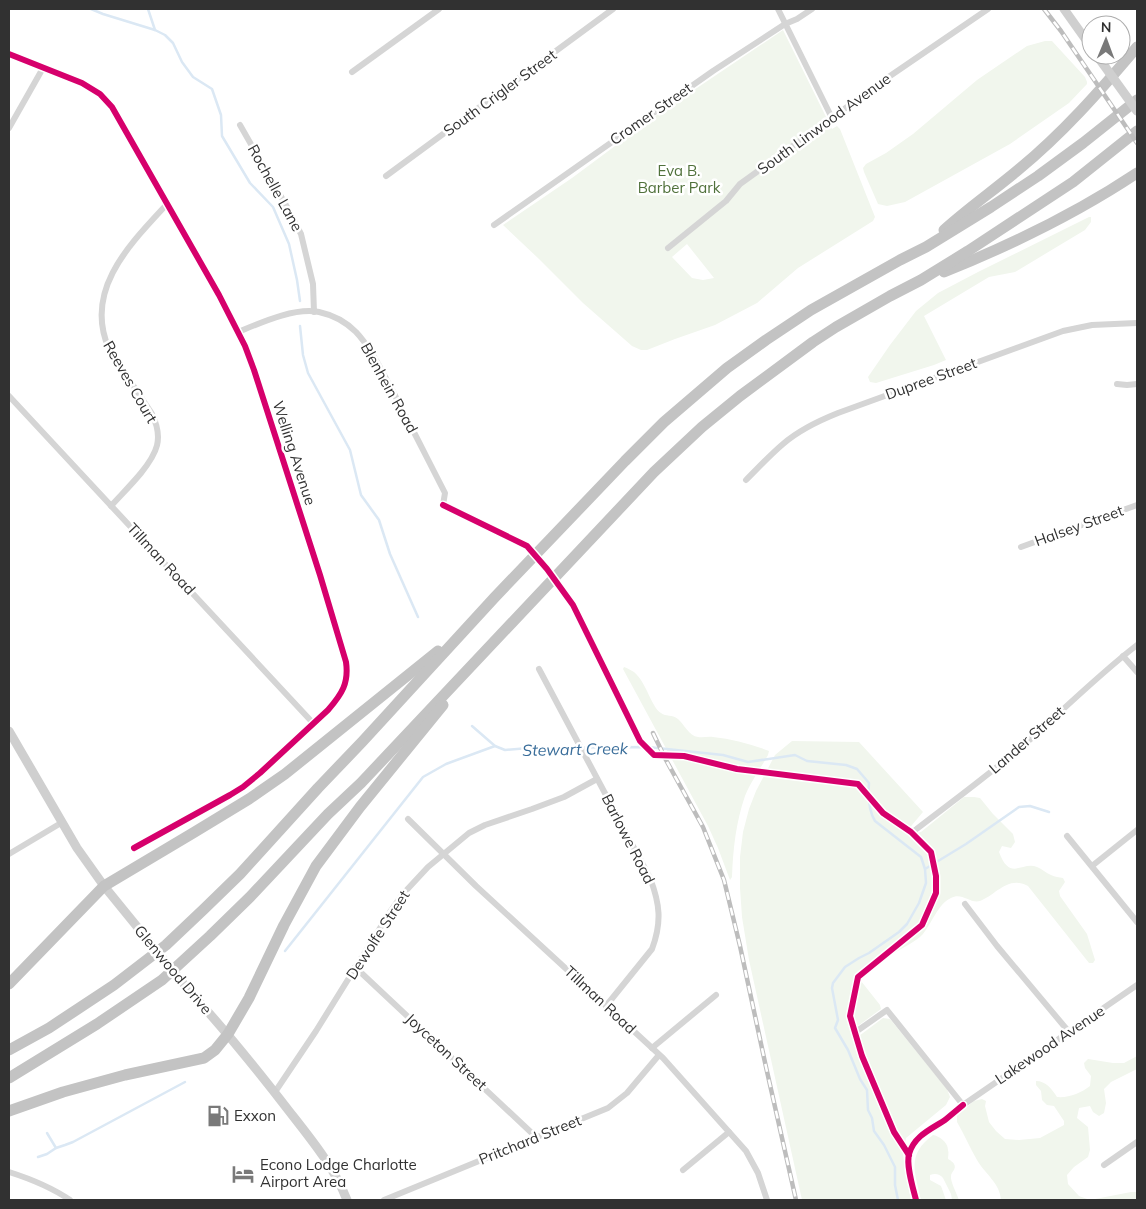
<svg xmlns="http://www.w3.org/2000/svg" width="1146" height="1209" font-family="Mulish,sans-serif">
<rect width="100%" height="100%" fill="#fff"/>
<g fill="#f1f6ed" fill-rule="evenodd">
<path d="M783 30 832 129 837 126 840 129 875 217 873 221 798 268 757 303 715 325 675 339 647 350H641L632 346 583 303 539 259 503 225 572 178 654 117ZM687 244 714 278 703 280 692 278 672 257Z"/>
<path d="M1045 41H1052L1085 77 1087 82V84L1069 103 1010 144 905 202 887 206 878 204 864 172 863 168 866 164 886 153 913 134 977 80 1027 46Z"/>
<path d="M1089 217H1091V222L1085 230 1015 272 989 277 924 316 946 360 934 365 876 383 870 382 868 377 890 345 916 311 938 293 978 272Z"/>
<path d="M624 667C628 668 630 670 634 672 647 683 651 707 661 713 666 717 672 714 678 719 684 724 689 736 698 737 703 738 708 736 713 737 732 739 751 744 769 751L768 755C761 768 751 781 745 796 736 822 733 849 732 877L730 880 718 848 708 826 623 669Z"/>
<path d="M792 741 859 742 923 812 912 825 910 828 917 833 921 832 964 797H974L980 798 993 814 1013 834 1015 842 1011 848 1002 846 999 852C1010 882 1022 861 1037 867 1042 869 1046 873 1051 875 1055 877 1059 877 1063 878L1065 882 1059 891 1060 896 1087 934 1095 960 1093 963H1089L1028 886C1008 875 996 895 980 901 970 904 962 892 951 898 938 904 932 923 923 934 916 942 900 949 891 955 880 961 871 970 860 978L861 981 880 1005 881 1009 851 1031 853 1036H859L883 1018 890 1019 947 1089 950 1097 946 1105 906 1138 903 1153 905 1170 911 1200H802L749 960 742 917 740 888V857L743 832 749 809 756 791 775 755Z"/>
<path d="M1137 1056V1069L1111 1082 1104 1089 1106 1103 1104 1113 1099 1116 1093 1112 1090 1106 1079 1108 1077 1118 1088 1127 1090 1150 1088 1157 1074 1167 1067 1175 1068 1184 1079 1196 1090 1200 1131 1192H1137V1200H1001C1000 1183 985 1174 977 1160 970 1148 964 1134 957 1122V1115L974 1101 982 1099 986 1101 985 1106 989 1122 996 1131 1005 1139 1019 1140 1040 1138 1064 1125V1121L1054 1106 1047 1105 1042 1100 1041 1091 1036 1085V1081C1046 1081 1052 1089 1057 1097 1069 1098 1081 1093 1090 1086L1091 1076 1085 1068 1084 1063 1088 1059 1113 1063H1124Z"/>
<path d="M933 1135C939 1136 948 1142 948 1150 949 1153 948 1156 948 1159 949 1159 954 1163 954 1164 957 1169 951 1172 951 1176 950 1181 957 1194 959 1200H952L951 1194 943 1178C940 1174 935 1173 930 1175V1180L941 1186 946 1200H921C915 1172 906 1155 933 1135Z"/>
</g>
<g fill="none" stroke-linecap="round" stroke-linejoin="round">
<g stroke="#dbe8f4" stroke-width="2.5">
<path d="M91 9 103 14 155 30 165 35 173 43 182 62 193 77 212 89 221 115 222 136 250 183 273 207 289 244 297 280 300 301"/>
<path d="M148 9 155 30"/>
<path d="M300 326 303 355 308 373 350 450 361 495 379 520 390 554 418 617"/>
<path d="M472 726 495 746 505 750 529 748 648 747 723 755 748 762 795 755 807 761 846 765 857 769 869 783C868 796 868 810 875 821L921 857 925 869 926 883 919 903 907 924 899 932 869 953 859 958 845 967 833 983 832 988 838 1020 835 1028 848 1050 860 1079 867 1090 868 1110 872 1118 874 1131 884 1145 895 1167V1185L898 1200"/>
<path d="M925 869 966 844 1019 807 1030 806 1049 812"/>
<path d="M285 951 423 777 446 764 495 746"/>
<path d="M47 1133 56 1148"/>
<path d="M38 1157 47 1154 56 1148 65 1145 73 1142 185 1082"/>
</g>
<g stroke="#d5d5d5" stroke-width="6">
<path d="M778 9 832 118"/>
<path d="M9 54 82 83 100 94 112 107 219 295 245 346 254 370 320 575 346 662C349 683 342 694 328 710L260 773 243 787 230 795 134 848"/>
<path d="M352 72 439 9"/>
<path d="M240 125 287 207 301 234 313 284 314 312"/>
<path d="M9 128 43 68"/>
<path d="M386 176 613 9"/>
<path d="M494 225 713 71 785 24 797 19 812 9"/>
<path d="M668 248 726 201 740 184 890 76 988 9"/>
<path d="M238 332C260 323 295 307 319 312 333 315 346 322 356 332 370 347 379 366 389 384 408 420 426 456 445 493L443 505"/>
<path d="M1117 384 1127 385 1137 384"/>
<path d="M9 396 313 723"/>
<path d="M746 480C758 468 770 455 783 444 799 430 818 421 838 413L1063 331 1092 325 1137 323"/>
<path d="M111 506C121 495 132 484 141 473 157 453 164 439 152 414L109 349C83 290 130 244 168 203"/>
<path d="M1021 547 1137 505"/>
<path d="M1123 656 1137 672"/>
<path d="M539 669 650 878C660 904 662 922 652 949L606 1006"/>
<path d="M408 819 476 886 663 1058 746 1151 758 1173 767 1200"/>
<path d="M914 831C954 800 996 770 1034 736 1068 705 1101 673 1137 645"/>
<path d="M1067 836 1137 922"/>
<path d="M9 854 61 823"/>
<path d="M1092 866 1137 830"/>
<path d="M965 904 997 946 1069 1032"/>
<path d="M355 967 536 1137"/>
<path d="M857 1031 887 1010 963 1105 1137 985"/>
<path d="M652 1048 716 995"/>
<path d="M275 1092 316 1031 390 912 402 895 428 867 469 833 485 825 532 809 564 797 597 779"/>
<path d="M1104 1165 1137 1142"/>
<path d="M683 1170 729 1132"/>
<path d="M9 1172C31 1179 51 1187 70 1200"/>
<path d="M384 1200 608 1108 627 1093 659 1055"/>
</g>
<g stroke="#cfcfcf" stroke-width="9">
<path d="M1064 9 1091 47"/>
<path d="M9 731 77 848 104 886 152 945"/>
<path d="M192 994C226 1031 258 1071 289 1111 311 1139 334 1167 347 1200"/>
</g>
<g stroke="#c3c3c3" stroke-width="11">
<path d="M944 230C967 209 993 191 1018 170 1062 134 1100 91 1137 47"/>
<path d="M944 272C1011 245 1077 213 1137 173"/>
<path d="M9 984 104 886 193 833 249 799 285 774 438 651"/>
<path d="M9 1050 49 1028 114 985 166 945 204 909 240 874 318 788 362 742 495 597 625 461 664 422 727 368 766 340 811 310 900 260 926 247 991 207 1038 176 1083 143 1137 100"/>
<path d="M9 1078 97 1024 162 980 210 936 250 897 328 814 361 783 654 472 702 427 740 396 813 342 836 327 890 296 921 280 968 251 1073 182 1137 131"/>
<path d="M9 1111 63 1092 125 1075 204 1058 215 1050 228 1034 249 998 284 925 316 866 360 807 443 705"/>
</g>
<g stroke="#bdbdbd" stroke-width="4.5">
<g id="rail">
<path d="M1044 9 1061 31 1137 143"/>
<path d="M653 733 666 760 703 827 724 880 740 946 766 1067 796 1200"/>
</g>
</g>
<use href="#rail" stroke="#fff" stroke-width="2.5" stroke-dasharray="8" stroke-linecap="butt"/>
<g stroke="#cfcfcf" stroke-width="9">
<path d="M1098 57 1137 111"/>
<path d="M152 945 192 994"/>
</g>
<g stroke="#fff" stroke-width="9">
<g id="cycleway">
<path d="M9 54 82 83 100 94 112 107 219 295 245 346 254 370 320 575 346 662C349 683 342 694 328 710L260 773 243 787 230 795 134 848"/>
<path d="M443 505 527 546 547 569 573 605 640 741 654 755 684 756 737 769 858 784 883 813 911 832 931 852 936 876V893L922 925 858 977 850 1016 862 1056 894 1132 909 1155"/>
<path d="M916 1200C913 1188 906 1166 909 1154 914 1136 931 1129 945 1120 951 1115 957 1110 963 1105"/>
</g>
</g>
<use href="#cycleway" stroke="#d6006c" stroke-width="6"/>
</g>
<defs>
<g id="fuel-bare" transform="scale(1.725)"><path d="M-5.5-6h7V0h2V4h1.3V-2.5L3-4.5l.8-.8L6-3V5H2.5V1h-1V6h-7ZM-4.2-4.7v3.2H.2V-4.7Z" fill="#797979" stroke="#fff" stroke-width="2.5" paint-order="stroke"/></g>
<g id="hotel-bare" transform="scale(1.725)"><path d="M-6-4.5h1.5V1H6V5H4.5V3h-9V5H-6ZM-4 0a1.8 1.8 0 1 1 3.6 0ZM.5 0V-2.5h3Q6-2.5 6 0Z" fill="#797979" stroke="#fff" stroke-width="2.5" paint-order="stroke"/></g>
</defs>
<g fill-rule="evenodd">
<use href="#fuel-bare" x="218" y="1116"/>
<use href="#hotel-bare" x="243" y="1174"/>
</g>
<g text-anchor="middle" stroke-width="5" stroke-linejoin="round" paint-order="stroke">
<g font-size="15" fill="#313131" stroke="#fff">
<text transform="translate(500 93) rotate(-36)" y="5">South Crigler Street</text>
<text transform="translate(651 114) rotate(-35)" y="5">Cromer Street</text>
<text transform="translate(824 124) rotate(-36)" y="5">South Linwood Avenue</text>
<text transform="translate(275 188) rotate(61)" y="5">Rochelle Lane</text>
<text transform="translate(931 379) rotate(-20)" y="5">Dupree Street</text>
<text transform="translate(130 382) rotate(60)" y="5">Reeves Court</text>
<text transform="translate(389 388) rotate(61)" y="5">Blenhein Road</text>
<text transform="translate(294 453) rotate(72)" y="5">Welling Avenue</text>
<text transform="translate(1079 526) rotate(-20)" y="5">Halsey Street</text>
<text transform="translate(161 559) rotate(47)" y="5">Tillman Road</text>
<text transform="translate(1027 740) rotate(-41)" y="5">Lander Street</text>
<text transform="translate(628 839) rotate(63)" y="5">Barlowe Road</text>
<text transform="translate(378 935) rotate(-57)" y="5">Dewolfe Street</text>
<text transform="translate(173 970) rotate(50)" y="5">Glenwood Drive</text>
<text transform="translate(600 1000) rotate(43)" y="5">Tillman Road</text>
<text transform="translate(1050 1045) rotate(-34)" y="5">Lakewood Avenue</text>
<text transform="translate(446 1052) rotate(43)" y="5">Joyceton Street</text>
<text transform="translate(530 1140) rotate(-22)" y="5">Pritchard Street</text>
</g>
<g font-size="15" fill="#50713b" stroke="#fff">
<text x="679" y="176">Eva B.<tspan x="679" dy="17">Barber Park</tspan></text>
</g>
<g font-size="15" fill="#313131" stroke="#fff" text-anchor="start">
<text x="234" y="1121">Exxon</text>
<text x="260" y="1170">Econo Lodge Charlotte<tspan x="260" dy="17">Airport Area</tspan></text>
</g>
<g font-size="16" font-style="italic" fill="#396d9a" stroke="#fff">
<text transform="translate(575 749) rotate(-1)" y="6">Stewart Creek</text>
</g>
</g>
<rect width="1146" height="1209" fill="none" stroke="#313131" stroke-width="20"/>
<g transform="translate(1106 40) rotate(1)"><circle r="24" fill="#ffffff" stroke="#adadad"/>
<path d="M0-4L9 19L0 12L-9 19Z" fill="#797979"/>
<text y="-8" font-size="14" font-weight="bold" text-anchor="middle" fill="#313131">N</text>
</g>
</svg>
